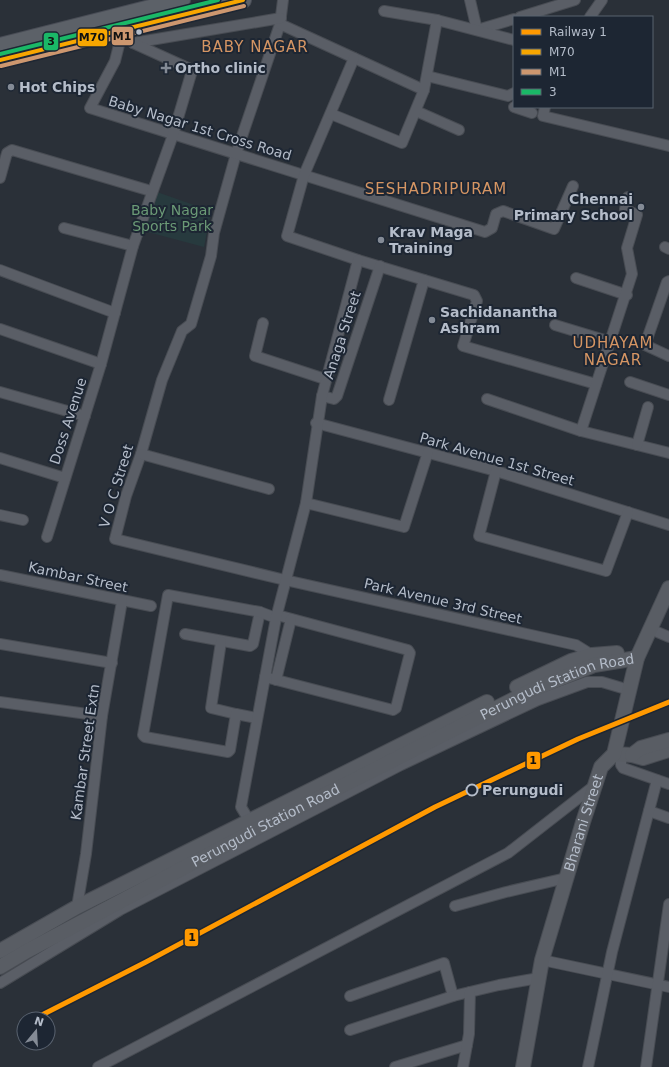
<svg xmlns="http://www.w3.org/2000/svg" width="669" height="1067" font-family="'DejaVu Sans',sans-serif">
<rect width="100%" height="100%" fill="#2a3038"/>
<path fill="#273a3e" d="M157 192 211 211 204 247 144 231Z"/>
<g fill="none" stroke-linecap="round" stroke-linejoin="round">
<g stroke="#484c53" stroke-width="12">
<g id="street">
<path d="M283 0 280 24 236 154 214 233 211 256 191 324 182 331 162 380 141 454 126 496 115 539 285 580 576 645 592 655"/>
<path d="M470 0 477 30 514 19"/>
<path d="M384 11 437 20 514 40"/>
<path d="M520 17 575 0"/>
<path d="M590 17 602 0"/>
<path d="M280 24 424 90"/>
<path d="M120 41 115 61 90 108 485 232 492 228 496 214 503 211 554 229 573 186"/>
<path d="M133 43 281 18"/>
<path d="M354 58 304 175 287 236 358 260 474 295 477 301 463 346 596 384"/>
<path d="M427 76 508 96 514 93"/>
<path d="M514 107 532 113"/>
<path d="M545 107 543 116 669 146"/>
<path d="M416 111 459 130"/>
<path d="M331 114 402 143 424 90 437 20"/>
<path d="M0 178 7 153 12 150 151 191"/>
<path d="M64 228 133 246"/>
<path d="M665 247 669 249"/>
<path d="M0 270 115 313"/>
<path d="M576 278 627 295"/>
<path d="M669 281 667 282 645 345 669 356"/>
<path d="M263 323 255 356 325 379"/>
<path d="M555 325 611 342"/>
<path d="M0 329 101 364"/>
<path d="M630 382 669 395"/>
<path d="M0 392 85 416"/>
<path d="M322 396 334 399 337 396 380 266"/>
<path d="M487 399 581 431 669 453"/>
<path d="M389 400 424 280"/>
<path d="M316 423 496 471 669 525"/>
<path d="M581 431 632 274 627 248 637 215 625 209 628 197"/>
<path d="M637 445 648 407"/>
<path d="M141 454 269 489"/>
<path d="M0 458 65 478"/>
<path d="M496 471 479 536 606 571 628 512"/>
<path d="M306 503 404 527 428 452"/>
<path d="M0 515 23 520"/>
<path d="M47 537 101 364 133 246 173 135 191 74 192 71 188 68 133 43"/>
<path d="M0 575 151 606"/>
<path d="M650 629 669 637"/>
<path d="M185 634 250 646 253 644 260 612"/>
<path d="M221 642 211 708 236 714"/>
<path d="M0 644 112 663"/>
<path d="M265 677 393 710 396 708 410 653 408 650 277 615"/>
<path d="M276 680 291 619"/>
<path d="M0 702 102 716"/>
<path d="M257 718 236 714 230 750 228 752 145 737 143 735 168 595 260 612 276 618"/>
<path d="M621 755V765L623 768 669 784"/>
<path d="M649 811 669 818"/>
<path d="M252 825 241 807 276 618 306 503 322 396 358 260"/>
<path d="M455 906 506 892 566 878"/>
<path d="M77 907 86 854 102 716 122 601"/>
<path d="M542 960 669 987"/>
<path d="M0 983 120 910 401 765 538 700 587 682H602L629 690"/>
<path d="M350 996 444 963 453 996"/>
<path d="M350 1030 453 996 499 985 539 978"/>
<path d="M98 1067 508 853 594 786"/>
<path d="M395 1067 467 1045"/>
<path d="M463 1067 469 1034 470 992"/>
<path d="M588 1067 612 952 657 780"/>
<path d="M646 1067 669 904"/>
</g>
</g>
<g stroke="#484c53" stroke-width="16">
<g id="secondary">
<path d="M517 687 571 661 592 655 617 653"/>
<path d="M614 754 632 755 643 758 669 750"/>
<path d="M632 755 641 748 669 740"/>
<path d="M0 951 77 907 487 702"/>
<path id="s1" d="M0 967 27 951 255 830 530 691 594 665 637 658"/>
<path id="s2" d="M523 1067 542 960 583 822 601 767 614 754 637 658 669 588"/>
</g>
</g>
<g stroke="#484c55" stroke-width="18">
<g id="primary">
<path d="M0 46 182 0"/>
<path d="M0 60 243 0"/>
</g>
</g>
<use href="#street" stroke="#5a5e66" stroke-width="10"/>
<use href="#secondary" stroke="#595d64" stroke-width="14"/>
<use href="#primary" stroke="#5c6168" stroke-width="16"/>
<g stroke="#1d2633" stroke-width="7">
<path id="bus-1" d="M0 60 243 0"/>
</g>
<g stroke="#1d2633" stroke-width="7">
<path id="bus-2" d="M1 66 244 6"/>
</g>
<g stroke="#1d2633" stroke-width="7">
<path id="bus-3" d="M0 54 218 0"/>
</g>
<use href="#bus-1" stroke="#f7a600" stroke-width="4"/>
<use href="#bus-2" stroke="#cd976f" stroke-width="4"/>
<use href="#bus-3" stroke="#1ab867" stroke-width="4"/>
<g stroke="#1d2633" stroke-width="8">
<path id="rail-1" d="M34 1019 146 962 435 807 578 739 669 702"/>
</g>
<use href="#rail-1" stroke="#f90" stroke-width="5"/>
</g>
<circle fill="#b4bcc9" stroke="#1d2633" stroke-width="1.5" cx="139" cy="32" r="3.5"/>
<g fill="#848b96" stroke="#1d2633" stroke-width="1.5">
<path d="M164 62h4v4h4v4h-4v4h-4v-4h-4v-4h4z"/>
<circle cx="11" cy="87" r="4"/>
<circle cx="641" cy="207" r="4"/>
<circle cx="381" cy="240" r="4"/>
<circle cx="432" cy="320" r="4"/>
</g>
<circle fill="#1d2633" stroke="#b4bcc9" stroke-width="2" cx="472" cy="790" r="5.5"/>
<g text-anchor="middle" stroke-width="4" stroke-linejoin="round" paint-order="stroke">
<g font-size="14" font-weight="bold" fill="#b4bcc9" stroke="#1d2633" text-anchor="start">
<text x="175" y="73">Ortho clinic</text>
<text x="19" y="92">Hot Chips</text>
<text x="633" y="204" text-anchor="end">Chennai<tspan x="633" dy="16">Primary School</tspan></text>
<text x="389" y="237">Krav Maga<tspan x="389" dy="16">Training</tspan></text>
<text x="440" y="317">Sachidanantha<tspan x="440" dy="16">Ashram</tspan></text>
</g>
<g font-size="14" fill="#b4bcc9" stroke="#1d2633">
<text transform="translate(200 128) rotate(17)" y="5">Baby Nagar 1st Cross Road</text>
<text transform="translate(342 335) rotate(-72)" y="5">Anaga Street</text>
<text transform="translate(68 421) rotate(-72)" y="5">Doss Avenue</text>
<text transform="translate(497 459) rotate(16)" y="5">Park Avenue 1st Street</text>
<text transform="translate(116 486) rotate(-73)" y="5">V O C Street</text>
<text transform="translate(78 577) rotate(12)" y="5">Kambar Street</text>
<text transform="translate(443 601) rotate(13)" y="5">Park Avenue 3rd Street</text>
<text dy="5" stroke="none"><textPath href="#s1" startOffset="625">Perungudi Station Road</textPath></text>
<text transform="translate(85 752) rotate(-82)" y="5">Kambar Street Extn</text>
<text dy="5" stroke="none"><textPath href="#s2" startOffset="252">Bharani Street</textPath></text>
<text dy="5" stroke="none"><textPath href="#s1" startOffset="301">Perungudi Station Road</textPath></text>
</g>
<g font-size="14" fill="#6b9a76" stroke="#1d2633">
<text x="172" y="215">Baby Nagar<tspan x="172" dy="16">Sports Park</tspan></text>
</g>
<g font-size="14" font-weight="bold" fill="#b4bcc9" stroke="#1d2633" text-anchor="start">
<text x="482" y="795">Perungudi</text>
</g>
<g font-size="15" letter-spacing="1" fill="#d59563" stroke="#1d2633">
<text x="255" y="52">BABY NAGAR</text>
<text x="436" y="194">SESHADRIPURAM</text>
<text x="613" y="348">UDHAYAM<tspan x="613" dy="17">NAGAR</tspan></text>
</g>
</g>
<g stroke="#1d2633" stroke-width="1.5">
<rect x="111" y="26" width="23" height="20" rx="4" fill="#cd976f"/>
<rect x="77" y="28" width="31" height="19" rx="4" fill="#f7a600"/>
<rect x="43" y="32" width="16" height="19" rx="4" fill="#1ab867"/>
<rect x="526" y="751" width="15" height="19" rx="4" fill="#f90"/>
<rect x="184" y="928" width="15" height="19" rx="4" fill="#f90"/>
</g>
<g font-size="11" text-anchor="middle" font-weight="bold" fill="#111">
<text x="122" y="40">M1</text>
<text x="92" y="41">M70</text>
<text x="51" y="45">3</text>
<text x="533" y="764">1</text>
<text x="192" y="941">1</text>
</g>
<rect x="513" y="16" width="140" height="92" fill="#1d2633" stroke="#59626f"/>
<rect x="521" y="29" width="20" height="6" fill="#ff9900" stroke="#59626f"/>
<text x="549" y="36" font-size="12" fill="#b4bcc9">Railway 1</text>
<rect x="521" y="49" width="20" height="6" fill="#f7a600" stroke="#59626f"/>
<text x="549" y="56" font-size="12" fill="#b4bcc9">M70</text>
<rect x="521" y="69" width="20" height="6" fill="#cd976f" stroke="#59626f"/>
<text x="549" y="76" font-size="12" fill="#b4bcc9">M1</text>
<rect x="521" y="89" width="20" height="6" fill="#1ab867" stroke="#59626f"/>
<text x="549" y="96" font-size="12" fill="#b4bcc9">3</text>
<g transform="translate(36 1031) rotate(18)"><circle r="19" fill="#1d2633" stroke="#59626f"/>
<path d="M0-3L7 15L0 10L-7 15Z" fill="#848b96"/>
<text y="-6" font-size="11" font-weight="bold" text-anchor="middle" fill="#b4bcc9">N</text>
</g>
</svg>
